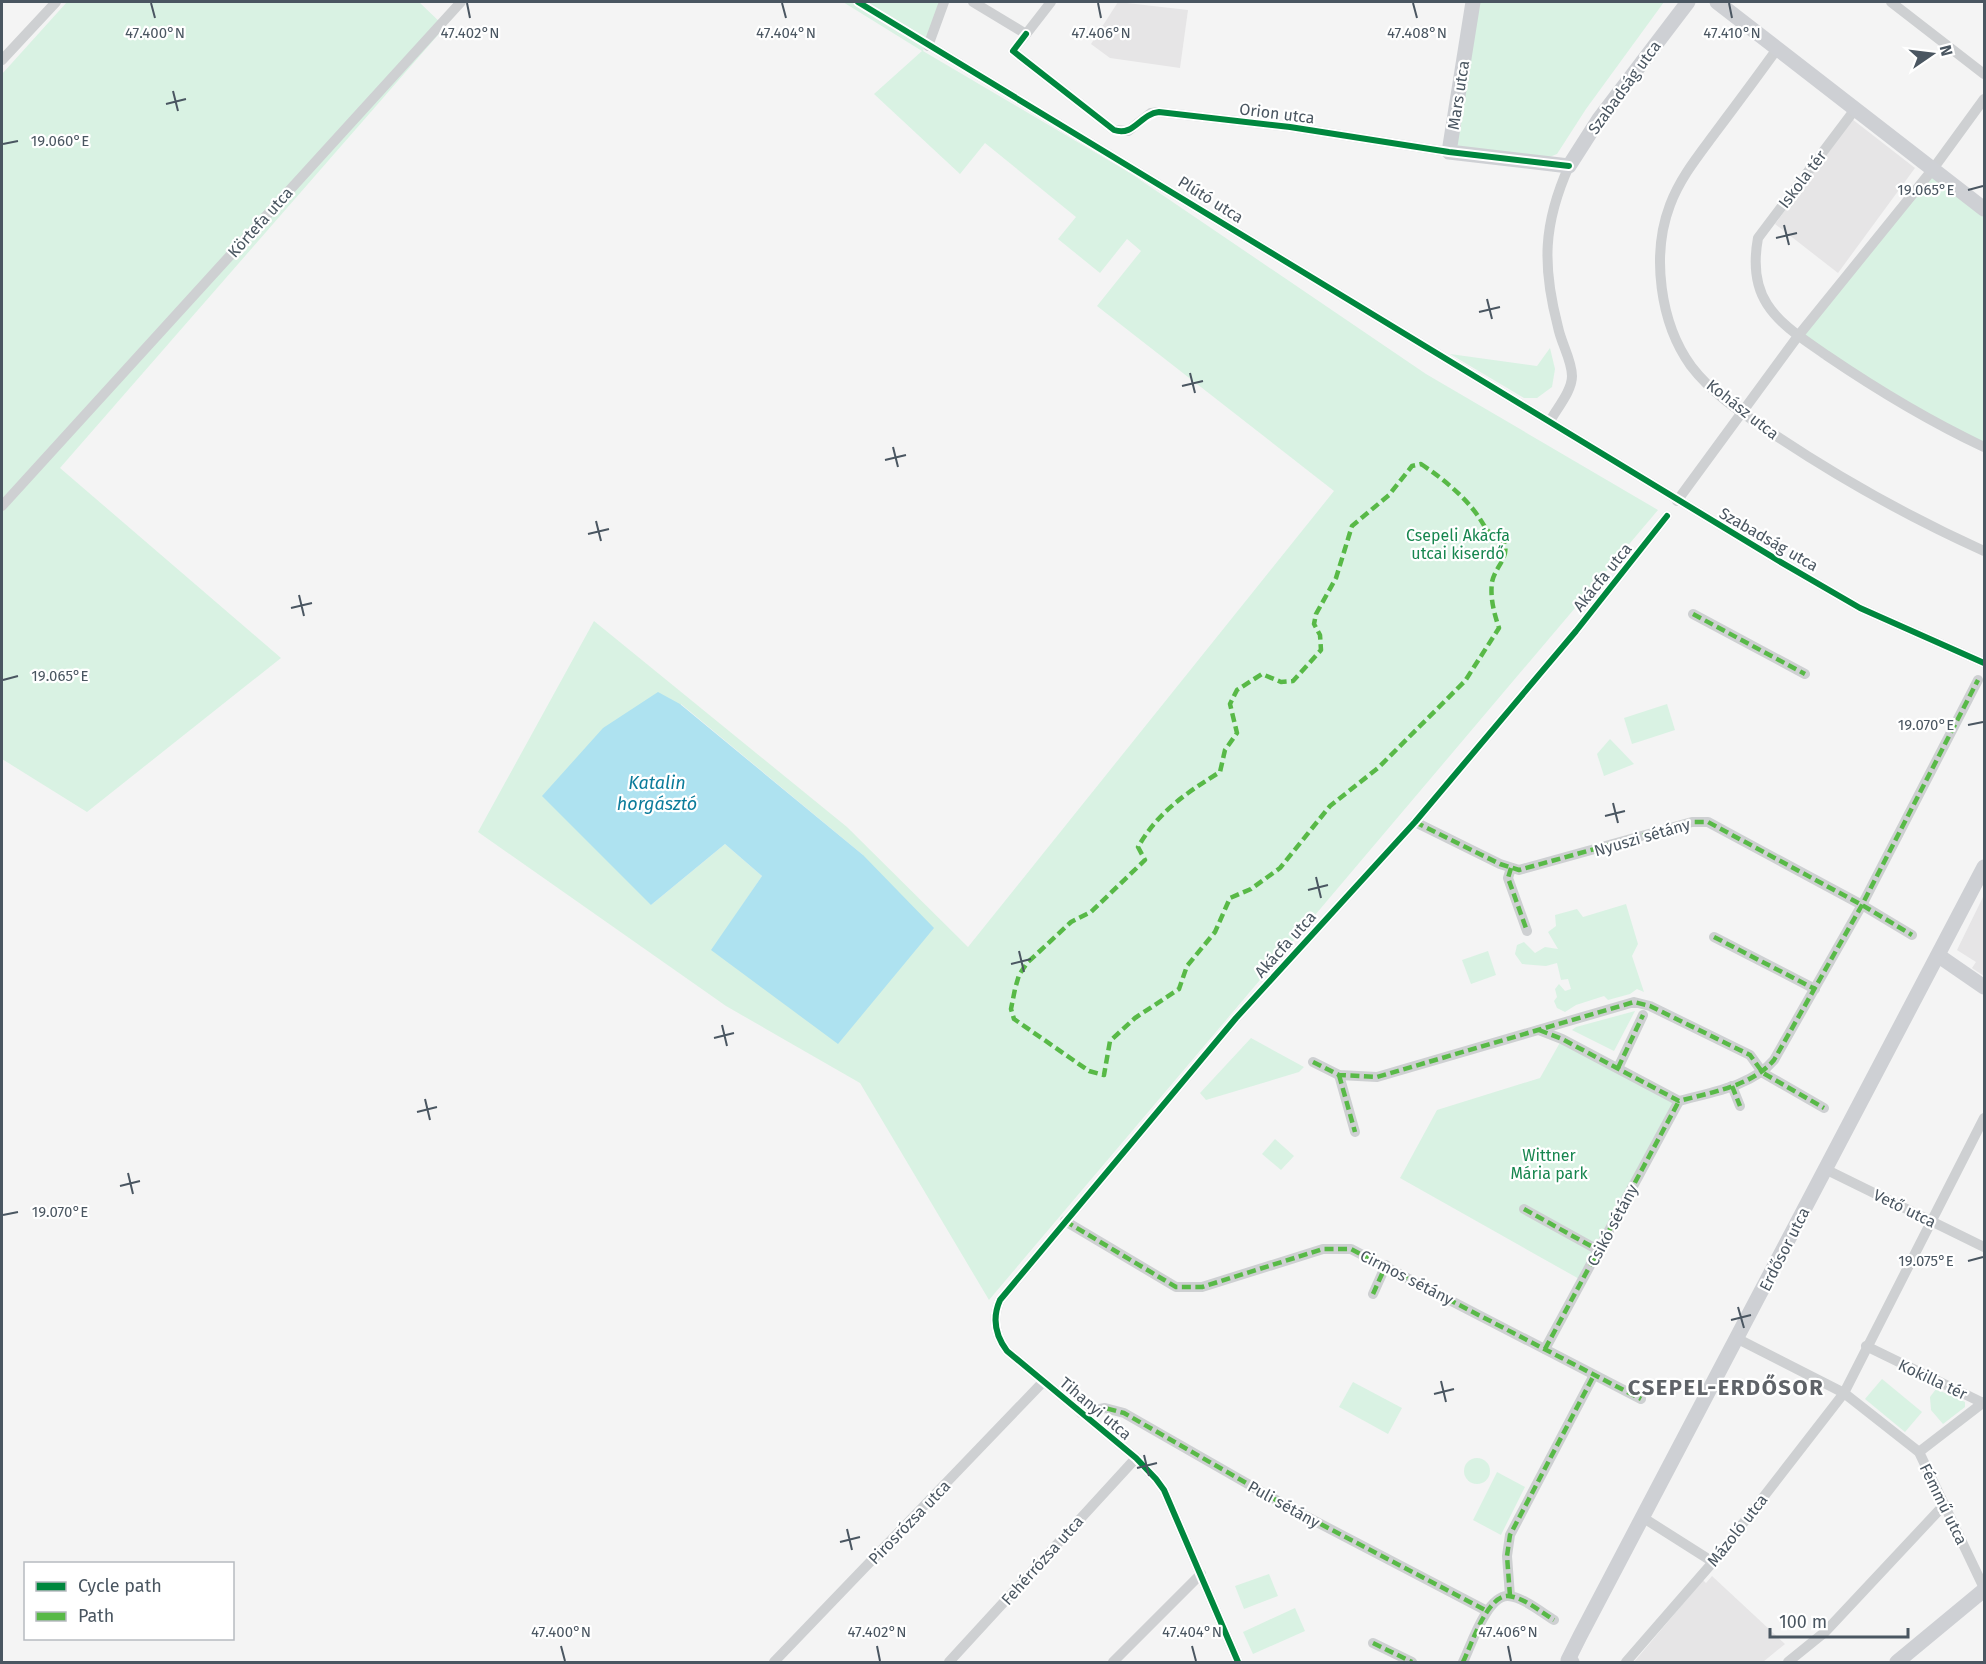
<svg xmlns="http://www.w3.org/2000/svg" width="1986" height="1664" font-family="'Fira Sans',sans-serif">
<rect width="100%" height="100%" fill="#f4f4f4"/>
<g fill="#e6e5e6">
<path d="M1118 2 1188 10 1180 68 1110 58 1091 44Z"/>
<path d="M1852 119 1915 168 1838 273 1775 224Z"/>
<path d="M1984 895V976L1972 968 1976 962 1957 950Z"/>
<path d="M1712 1576 1785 1644 1763 1662H1634L1703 1580 1706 1583Z"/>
</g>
<g fill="#d9f2e3" fill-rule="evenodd">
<path d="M67 2H419L445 27 60 468 281 658 87 812 2 759V74Z"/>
<path d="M843 2H943L923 51 1130 173 1426 374 1658 510 989 1300 860 1083 726 1006 478 832 594 621 847 827 968 947 1334 491 1097 306 1141 251 1127 239 1100 273 1058 239 1076 217 985 143 960 174 874 94 922 51ZM681 704 863 855 712 950 762 876 725 844 651 905Z"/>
<path d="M1478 2H1664L1586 109 1557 154 1547 158 1458 146 1456 141Z"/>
<path d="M1933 169 1984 209V447L1798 336Z"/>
<path d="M1550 348 1555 369 1552 387 1537 398H1524L1450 354 1537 366Z"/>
<path d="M1667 704 1675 730 1632 744 1624 718Z"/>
<path d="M1610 739 1634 764 1604 776 1597 754Z"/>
<path d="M1626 904 1638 944 1632 956 1644 992 1637 989 1630 994 1608 1000 1604 996 1576 1005 1565 1012 1557 1008 1554 1001 1557 997 1555 989 1559 984 1565 991 1571 989 1568 979 1561 980 1557 963 1546 966 1522 964 1515 954 1517 945 1524 942 1535 953 1545 947 1558 949 1548 932 1556 926 1555 915 1577 909 1583 917Z"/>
<path d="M1488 951 1496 975 1471 984 1462 960Z"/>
<path d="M1635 1011 1614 1051 1572 1030 1576 1027Z"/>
<path d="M1251 1038 1304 1067 1299 1072 1206 1100 1200 1093Z"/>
<path d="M1562 1039 1679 1101 1581 1280 1400 1178 1437 1110 1540 1078Z"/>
<path d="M1275 1139 1294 1156 1281 1170 1262 1154Z"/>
<path d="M1882 1379 1922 1412 1905 1432 1865 1399Z"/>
<path d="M1353 1382 1402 1408 1388 1434 1339 1407Z"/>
<path d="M1936 1389 1965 1402V1407L1943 1424 1931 1410 1930 1397Z"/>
<circle cx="1477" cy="1471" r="13"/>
<path d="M1497 1472 1525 1487 1501 1535 1473 1520Z"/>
<path d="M1269 1574 1278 1596 1244 1609 1235 1586Z"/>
<path d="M1295 1608 1305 1631 1253 1654 1243 1632Z"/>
</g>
<path fill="#aee2f0" d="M658 692 680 704 863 855 934 928 838 1044 711 950 762 876 725 844 651 905 542 796 603 728Z"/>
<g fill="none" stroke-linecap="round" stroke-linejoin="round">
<g stroke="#ced0d2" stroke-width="10">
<path d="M858 2 1779 561 1860 608 1984 663"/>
<path d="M973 2 1026 34"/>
<path d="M1051 2 1013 51 1114 130 1128 131 1151 113 1159 112 1290 127 1449 152"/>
<path d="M1891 2 1984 74"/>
<path d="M928 46 944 2"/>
<path d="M1777 49C1757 77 1736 105 1715 133 1698 156 1680 178 1670 205 1651 255 1660 323 1691 366 1713 395 1745 415 1775 435 1841 479 1911 518 1984 551"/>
<path d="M2 60 56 2"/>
<path d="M1856 108 1758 238C1754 260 1754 284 1767 304 1781 326 1805 340 1826 355 1876 389 1929 421 1984 447"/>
<path d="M1550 421C1557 408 1572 391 1572 376 1572 360 1561 343 1558 327 1542 266 1543 224 1569 166"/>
<path d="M1677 501 1798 336 1933 169 1984 99"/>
<path d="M2 506 461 2"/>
<path d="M1693 614 1805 674"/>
<path d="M1415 822 1500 864 1519 870 1692 822H1708L1862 905 1912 935"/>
<path d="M1511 868 1508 878 1527 931"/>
<path d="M1714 937 1815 989"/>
<path d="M1539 1030 1562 1039 1679 1101C1712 1092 1752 1086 1774 1060L1862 905 1978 680"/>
<path d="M1313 1062 1339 1075 1377 1077 1634 1002 1650 1006 1750 1055 1763 1073 1824 1108"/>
<path d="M1618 1068 1643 1015"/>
<path d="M1339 1075 1355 1132"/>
<path d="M1732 1086 1740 1106"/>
<path d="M1825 1169 1984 1247"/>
<path d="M1524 1209 1598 1250"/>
<path d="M1065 1221 1176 1287H1202L1323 1249H1351L1641 1399"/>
<path d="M1373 1294 1386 1265"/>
<path d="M1738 1339 1844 1393 1919 1452 1984 1588"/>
<path d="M1866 1346 1983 1403"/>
<path d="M1545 1349 1679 1101"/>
<path d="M1081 1413 1105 1408 1124 1413 1290 1508 1487 1611"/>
<path d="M1919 1452 1984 1402"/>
<path d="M1642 1517 1713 1562"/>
<path d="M1510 1596 1507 1556 1510 1535 1594 1375"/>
<path d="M1373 1643 1412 1662"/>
<path d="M774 1662 1043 1382"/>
<path d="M949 1662 1136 1458"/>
<path d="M1113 1662 1201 1574"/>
<path d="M1238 1662 1164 1490 1156 1479 1136 1458 1007 1351C995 1335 992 1318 1000 1300L1236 1018 1415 822 1576 631 1667 516"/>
<path d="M1463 1662C1471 1646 1487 1595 1508 1596 1523 1597 1541 1612 1554 1620"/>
<path d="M1626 1662 1713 1562 1844 1393 1984 1118"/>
<path d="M1788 1662 1825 1632 1944 1505"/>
</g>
<g stroke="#ced0d4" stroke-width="15">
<path d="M1473 2 1449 152 1569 166 1599 119 1688 2"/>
<path d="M1717 2 1984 209"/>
<path d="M1939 956 1984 987"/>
<path d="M1572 1662 1568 1660 1580 1636 1984 867"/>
<path d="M1897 1662 1984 1590"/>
</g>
<g stroke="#58b947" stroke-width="4.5" stroke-dasharray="9 4.5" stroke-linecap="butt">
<path d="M1421 464C1439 476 1458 491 1472 508 1487 526 1481 529 1504 543 1510 557 1495 567 1492 582 1490 598 1494 613 1499 628L1465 681 1378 768 1330 806 1280 868 1251 889 1230 898 1215 932 1187 966 1179 989 1135 1018 1110 1041 1104 1075 1089 1071 1014 1019 1011 1009 1015 989 1019 975 1027 963 1071 922 1091 912 1145 860 1138 847C1158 812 1186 793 1220 772L1225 750 1237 733 1230 704 1237 690 1262 674 1281 682 1293 681 1321 650 1320 635 1314 624 1316 614 1336 578 1352 526 1389 495 1412 466Z"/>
<path d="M1693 614 1805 674"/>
<path d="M1415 822 1500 864 1519 870 1692 822H1708L1862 905 1912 935"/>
<path d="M1511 868 1508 878 1527 931"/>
<path d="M1714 937 1815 989"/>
<path d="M1539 1030 1562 1039 1679 1101C1712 1092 1752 1086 1774 1060L1862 905 1978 680"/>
<path d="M1313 1062 1339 1075 1377 1077 1634 1002 1650 1006 1750 1055 1763 1073 1824 1108"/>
<path d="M1618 1068 1643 1015"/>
<path d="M1339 1075 1355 1132"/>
<path d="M1732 1086 1740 1106"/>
<path d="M1524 1209 1598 1250"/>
<path d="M1065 1221 1176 1287H1202L1323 1249H1351L1641 1399"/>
<path d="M1373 1294 1386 1265"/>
<path d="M1545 1349 1679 1101"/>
<path d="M1081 1413 1105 1408 1124 1413 1290 1508 1487 1611"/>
<path d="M1510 1596 1507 1556 1510 1535 1594 1375"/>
<path d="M1373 1643 1412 1662"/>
<path d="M1463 1662C1471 1646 1487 1595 1508 1596 1523 1597 1541 1612 1554 1620"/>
</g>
<g stroke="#fff" stroke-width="10">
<g id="cycleway">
<path d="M858 2 1779 561 1860 608 1984 663"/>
<path d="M1026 34 1013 51 1114 130C1134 137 1140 114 1159 112L1290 127 1449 152 1569 166"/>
<path d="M1238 1662 1164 1490 1156 1479 1136 1458 1007 1351C995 1335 992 1318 1000 1300L1236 1018 1415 822 1576 631 1667 516"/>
</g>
</g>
<use href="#cycleway" stroke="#00873e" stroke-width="6"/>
</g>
<path fill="none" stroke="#4a5661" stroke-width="2" d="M151 3 155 18M467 3 470 18M782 3 786 18M1098 3 1101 18M1413 3 1417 18M1729 3 1732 18M173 91 178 111M166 104 186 99M3 144 18 141M1968 190 1983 186M1784 225 1789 245M1776 238 1797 233M1487 299 1492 319M1479 312 1500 307M1190 373 1195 393M1182 386 1203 381M893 447 898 467M885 460 906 455M596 521 601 541M588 534 609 529M299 595 304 616M291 608 312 603M3 680 18 676M1968 725 1983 722M1613 803 1618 823M1605 816 1625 811M1316 877 1321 898M1308 890 1328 885M1019 951 1024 972M1011 964 1031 959M722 1025 727 1046M714 1038 734 1033M425 1099 430 1120M417 1112 437 1107M128 1173 133 1194M120 1186 140 1181M3 1215 18 1212M1968 1261 1983 1257M1738 1307 1744 1328M1731 1320 1751 1315M1441 1381 1446 1402M1434 1394 1454 1389M1144 1455 1149 1476M1137 1468 1157 1463M847 1529 852 1550M840 1542 860 1537M561 1646 565 1661M877 1646 880 1661M1192 1646 1196 1661M1508 1646 1511 1661"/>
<g text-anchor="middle" stroke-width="4.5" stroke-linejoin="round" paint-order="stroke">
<g font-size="16" fill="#4a5661" stroke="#fff">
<text transform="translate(1624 87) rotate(-54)" y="6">Szabadság utca</text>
<text transform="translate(1458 95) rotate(-81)" y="6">Mars utca</text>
<text transform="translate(1277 113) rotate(7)" y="6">Orion utca</text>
<text transform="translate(1802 179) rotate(-53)" y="6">Iskola tér</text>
<text transform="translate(1211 199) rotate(32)" y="6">Plútó utca</text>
<text transform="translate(260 222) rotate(-48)" y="6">Körtefa utca</text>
<text transform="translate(1743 409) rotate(38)" y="6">Kohász utca</text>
<text transform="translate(1769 539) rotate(30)" y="6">Szabadság utca</text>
<text transform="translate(1602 577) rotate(-51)" y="6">Akácfa utca</text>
<text transform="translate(1642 837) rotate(-16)" y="6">Nyuszi sétány</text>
<text transform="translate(1285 944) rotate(-48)" y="6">Akácfa utca</text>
<text transform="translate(1905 1208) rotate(26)" y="6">Vető utca</text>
<text transform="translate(1612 1225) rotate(-62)" y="6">Csikó sétány</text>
<text transform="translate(1784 1249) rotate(-63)" y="6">Erdősor utca</text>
<text transform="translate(1407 1277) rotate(27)" y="6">Cirmos sétány</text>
<text transform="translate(1933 1379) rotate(25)" y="6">Kokilla tér</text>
<text transform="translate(1096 1408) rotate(40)" y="6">Tihanyi utca</text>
<text transform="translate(1284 1504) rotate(29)" y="6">Puli sétány</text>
<text transform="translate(1944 1504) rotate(64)" y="6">Fémmű utca</text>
<text transform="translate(909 1522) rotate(-46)" y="6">Pirosrózsa utca</text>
<text transform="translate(1737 1530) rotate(-52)" y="6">Mázoló utca</text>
<text transform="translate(1042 1560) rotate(-48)" y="6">Fehérrózsa utca</text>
</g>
<g font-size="16" fill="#17864f" stroke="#fff">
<text x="1458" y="541">Csepeli Akácfa<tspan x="1458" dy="18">utcai kiserdő</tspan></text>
<text x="1549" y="1161">Wittner<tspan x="1549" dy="18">Mária park</tspan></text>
</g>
<g font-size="18" font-style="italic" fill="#0c7c9b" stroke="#fff">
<text x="657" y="789">Katalin<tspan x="657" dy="21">horgásztó</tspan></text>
</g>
<g font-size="22" font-weight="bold" letter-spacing="1.5" fill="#5f6368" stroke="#fff">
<text x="1726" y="1395">CSEPEL-ERDŐSOR</text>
</g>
</g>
<g font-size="15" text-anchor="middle" fill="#4a5661" stroke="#fff" stroke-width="4.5" stroke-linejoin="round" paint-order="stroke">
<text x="155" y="38">47.400°N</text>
<text x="470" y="38">47.402°N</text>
<text x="786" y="38">47.404°N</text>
<text x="1101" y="38">47.406°N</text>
<text x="1417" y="38">47.408°N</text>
<text x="1732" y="38">47.410°N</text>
<text x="60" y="146">19.060°E</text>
<text x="1926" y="195">19.065°E</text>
<text x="60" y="681">19.065°E</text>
<text x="1926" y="730">19.070°E</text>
<text x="60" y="1217">19.070°E</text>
<text x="1926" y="1266">19.075°E</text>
<text x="561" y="1637">47.400°N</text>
<text x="877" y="1637">47.402°N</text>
<text x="1192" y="1637">47.404°N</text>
<text x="1508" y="1637">47.406°N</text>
</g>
<rect width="1986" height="1664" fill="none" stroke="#4a5661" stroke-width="6"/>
<rect x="24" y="1562" width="210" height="78" fill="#ffffff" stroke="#b7bbc0" stroke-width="1.5"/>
<rect x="36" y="1582" width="30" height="9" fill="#00873e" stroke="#b7bbc0" stroke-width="1.5"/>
<text x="78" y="1592" font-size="18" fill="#4a5661">Cycle path</text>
<rect x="36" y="1612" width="30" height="9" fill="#58b947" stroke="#b7bbc0" stroke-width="1.5"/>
<text x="78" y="1622" font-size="18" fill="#4a5661">Path</text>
<g transform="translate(1932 54) rotate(76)" stroke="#ffffff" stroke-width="4.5" paint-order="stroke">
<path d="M0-4.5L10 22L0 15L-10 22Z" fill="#4a5661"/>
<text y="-9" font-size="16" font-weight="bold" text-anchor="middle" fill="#4a5661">N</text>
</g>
<path d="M1770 1628v9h138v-9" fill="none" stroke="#4a5661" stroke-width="3"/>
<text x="1779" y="1628" font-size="18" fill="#4a5661" stroke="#ffffff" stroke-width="4.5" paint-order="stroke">100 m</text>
</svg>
